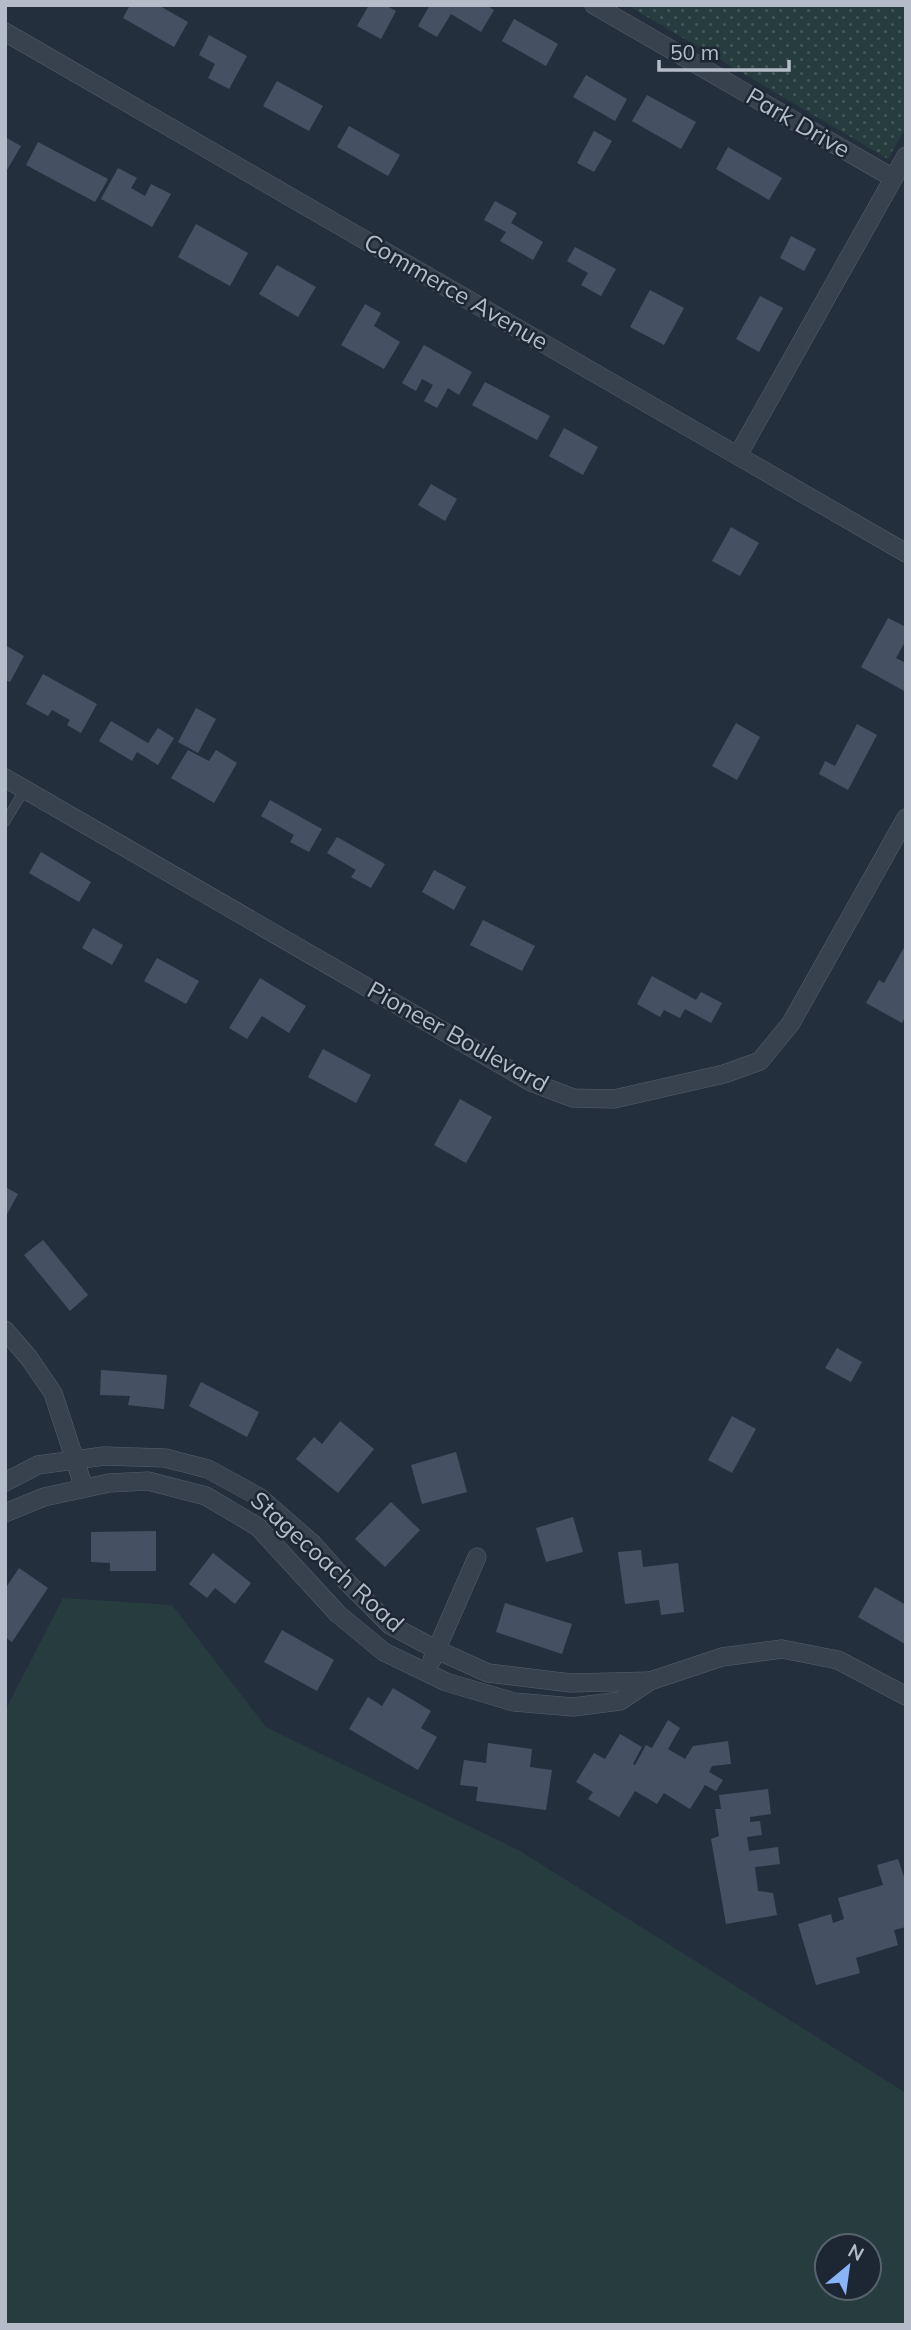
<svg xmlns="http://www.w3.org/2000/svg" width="911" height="2330" font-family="Mulish,sans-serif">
<defs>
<pattern id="park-dots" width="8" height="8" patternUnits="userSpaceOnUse" patternTransform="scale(1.75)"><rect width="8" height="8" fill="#263c3f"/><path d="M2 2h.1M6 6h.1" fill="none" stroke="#435659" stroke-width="1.8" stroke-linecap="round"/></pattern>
</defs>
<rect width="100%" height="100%" fill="#242f3e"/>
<path fill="#263c3f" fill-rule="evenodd" d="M63 1598 172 1605 266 1727 520 1851 906 2093V2325H5V1711ZM827 2246H869V2288H827Z"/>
<path fill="url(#park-dots)" d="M627 5H906V127L888 159Z"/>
<g fill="#455162">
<path d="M130 5H158L188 22 174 47 123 18Z"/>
<path d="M369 5H385L396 11 381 39 357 26Z"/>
<path d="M430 5H486L494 10 481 32 451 14 437 37 418 26Z"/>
<path d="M514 19 558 44 546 66 502 41Z"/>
<path d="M209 35 247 56 229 89 208 78 215 64 199 55Z"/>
<path d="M586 75 627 99 615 121 573 97Z"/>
<path d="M277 81 323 106 309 131 263 106Z"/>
<path d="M647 95 696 122 681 149 632 121Z"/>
<path d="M349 126 400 155 388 176 337 147Z"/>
<path d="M594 131 612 141 594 172 577 163Z"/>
<path d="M5 137 21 146 7 170 5 169Z"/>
<path d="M38 142 108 179 95 202 26 165Z"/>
<path d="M728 147 782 178 769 200 716 169Z"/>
<path d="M118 168 137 178 131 188 145 196 151 184 171 194 152 227 101 199Z"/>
<path d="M495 201 517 213 511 223 543 242 533 260 500 241 506 232 484 220Z"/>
<path d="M196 224 248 253 230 286 178 257Z"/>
<path d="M791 236 816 249 804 271 780 258Z"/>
<path d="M575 247 616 269 601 296 581 285 588 273 567 261Z"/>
<path d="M277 265 316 287 298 317 259 294Z"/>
<path d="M650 290 684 308 664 345 630 327Z"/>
<path d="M760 296 783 308 759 352 736 339Z"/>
<path d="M365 304 381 313 374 326 400 342 384 369 341 345Z"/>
<path d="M424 345 472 372 459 395 448 388 437 408 424 401 433 385 422 379 416 391 402 383Z"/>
<path d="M485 382 550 416 537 440 472 405Z"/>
<path d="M564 428 598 447 583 475 549 456Z"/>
<path d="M431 484 457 499 445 521 418 505Z"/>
<path d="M731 527 759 543 740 576 712 561Z"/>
<path d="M888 618 906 627V640L896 658 906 663V692L861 667Z"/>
<path d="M5 645 24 656 10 682 5 680Z"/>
<path d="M43 674 97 704 81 733 67 725 70 720 52 710 48 716 26 704Z"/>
<path d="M196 708 216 719 198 753 178 742Z"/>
<path d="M111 721 148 743 158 728 174 738 158 765 137 752 132 761 99 741Z"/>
<path d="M736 723 760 737 737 780 712 766Z"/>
<path d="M857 724 877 735 848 790 819 774 825 761 835 766Z"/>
<path d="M188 750 209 761 216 750 237 763 214 803 171 778Z"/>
<path d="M270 800 322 829 309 852 290 842 294 835 261 816Z"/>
<path d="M337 837 385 864 371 888 351 877 356 870 327 853Z"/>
<path d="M41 852 91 882 79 902 29 873Z"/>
<path d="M434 870 466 887 454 910 422 892Z"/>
<path d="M483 920 535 946 522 971 470 945Z"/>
<path d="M93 928 123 945 112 965 82 948Z"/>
<path d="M906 944V1015L902 1023 866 1003 879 980 884 983Z"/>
<path d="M157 958 199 981 186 1004 144 981Z"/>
<path d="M652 976 696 1000 701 992 722 1003 711 1023 685 1009 680 1018 664 1010 660 1017 637 1004Z"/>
<path d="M260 978 306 1006 289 1033 262 1016 247 1039 229 1028Z"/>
<path d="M323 1049 371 1075 356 1103 308 1077Z"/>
<path d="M460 1099 492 1117 466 1163 434 1145Z"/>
<path d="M5 1187 18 1194 5 1218Z"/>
<path d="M43 1240 88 1295 70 1311 24 1255Z"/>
<path d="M837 1348 862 1362 851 1382 825 1368Z"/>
<path d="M101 1370 167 1375 164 1409 128 1405 130 1396 100 1395Z"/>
<path d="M201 1382 259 1412 247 1437 189 1406Z"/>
<path d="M732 1416 756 1429 732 1473 708 1460Z"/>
<path d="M340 1421 374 1449 338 1493 296 1459 314 1437 322 1444Z"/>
<path d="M456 1452 467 1492 422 1504 411 1465Z"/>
<path d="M391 1502 420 1530 385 1567 355 1539Z"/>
<path d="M573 1517 583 1552 546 1562 536 1528Z"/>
<path d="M156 1531V1571H110V1563L91 1562V1532Z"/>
<path d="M641 1550 643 1567 678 1563 684 1612 661 1615 659 1600 625 1604 618 1552Z"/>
<path d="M213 1553 251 1583 235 1604 215 1588 207 1598 189 1584Z"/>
<path d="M19 1568 48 1588 12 1642 5 1637V1589Z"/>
<path d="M875 1587 906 1605 905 1644 858 1617Z"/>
<path d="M505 1603 572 1624 562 1654 496 1632Z"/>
<path d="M282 1630 334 1660 317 1691 264 1662Z"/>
<path d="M393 1688 431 1711 421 1728 437 1737 418 1770 349 1729 368 1697 382 1706Z"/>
<path d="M668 1720 680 1728 668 1749 685 1759 693 1746 728 1741 731 1764 712 1766 709 1772 723 1780 716 1791 705 1785 690 1809 664 1793 657 1804 635 1791 619 1817 588 1799 593 1792 576 1782 594 1753 605 1759 620 1734 642 1747 633 1764 635 1765 646 1745 652 1748Z"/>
<path d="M488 1743 532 1749 530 1767 552 1770 546 1810 476 1801 478 1787 460 1785 464 1760 486 1763Z"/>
<path d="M768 1789 771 1814 750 1817V1822L760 1821 762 1835 747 1837 749 1851 778 1847 780 1864 755 1867 758 1891 773 1893 777 1915 726 1924 711 1839 719 1836 715 1809H721L719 1795Z"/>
<path d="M898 1859 906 1883V1927L894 1930 898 1945 856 1958 860 1973 816 1985 798 1924 831 1914 833 1923 844 1919 838 1898 883 1885 877 1865Z"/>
</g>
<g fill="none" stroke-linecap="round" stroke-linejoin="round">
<g stroke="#565f6c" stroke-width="10">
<path id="lane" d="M5 822 25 789"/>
</g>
<g stroke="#565f6c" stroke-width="19">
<g id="street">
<path d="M594 5 893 178"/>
<path d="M5 32 906 553"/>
<path d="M738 455 906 156"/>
<path d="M5 778 531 1082 573 1098 614 1099 724 1074 760 1061 791 1023 906 818"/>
<path d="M5 1330 29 1358 53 1393 84 1488"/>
<path d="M5 1482 38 1465 104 1456 165 1458 208 1469 259 1497 313 1544 346 1581 390 1625 437 1650 488 1673 571 1683 650 1681"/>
<path d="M5 1513 44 1497 109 1483 148 1481 206 1496 258 1527 338 1614 384 1652 446 1682 514 1702 573 1707 620 1701 650 1681 722 1657 782 1649 838 1660 906 1696"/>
<path d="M432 1660 477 1557"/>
</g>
</g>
<use href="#lane" stroke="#38414e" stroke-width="9"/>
<use href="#street" stroke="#38414e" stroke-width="18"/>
</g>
<g text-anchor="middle" stroke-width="5" stroke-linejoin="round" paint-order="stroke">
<g font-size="24" fill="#b4bcc9" stroke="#1d2633">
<text transform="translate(798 123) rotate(30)" y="8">Park Drive</text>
<text transform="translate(456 292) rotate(30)" y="8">Commerce Avenue</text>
<text transform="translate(458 1037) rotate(29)" y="8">Pioneer Boulevard</text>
<text transform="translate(327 1562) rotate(42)" y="8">Stagecoach Road</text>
</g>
</g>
<rect width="911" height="2330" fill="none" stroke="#b4bcc9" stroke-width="14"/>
<g transform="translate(848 2267) rotate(29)"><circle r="33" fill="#1d2633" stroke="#59626f" stroke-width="2"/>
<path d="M0-5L12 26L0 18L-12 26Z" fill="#8ab4f8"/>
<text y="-10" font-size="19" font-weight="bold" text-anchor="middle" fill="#b4bcc9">N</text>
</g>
<path d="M659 60v10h130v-10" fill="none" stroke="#b4bcc9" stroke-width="3.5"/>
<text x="670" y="60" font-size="21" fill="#b4bcc9" stroke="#1d2633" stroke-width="5" paint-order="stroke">50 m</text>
</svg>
